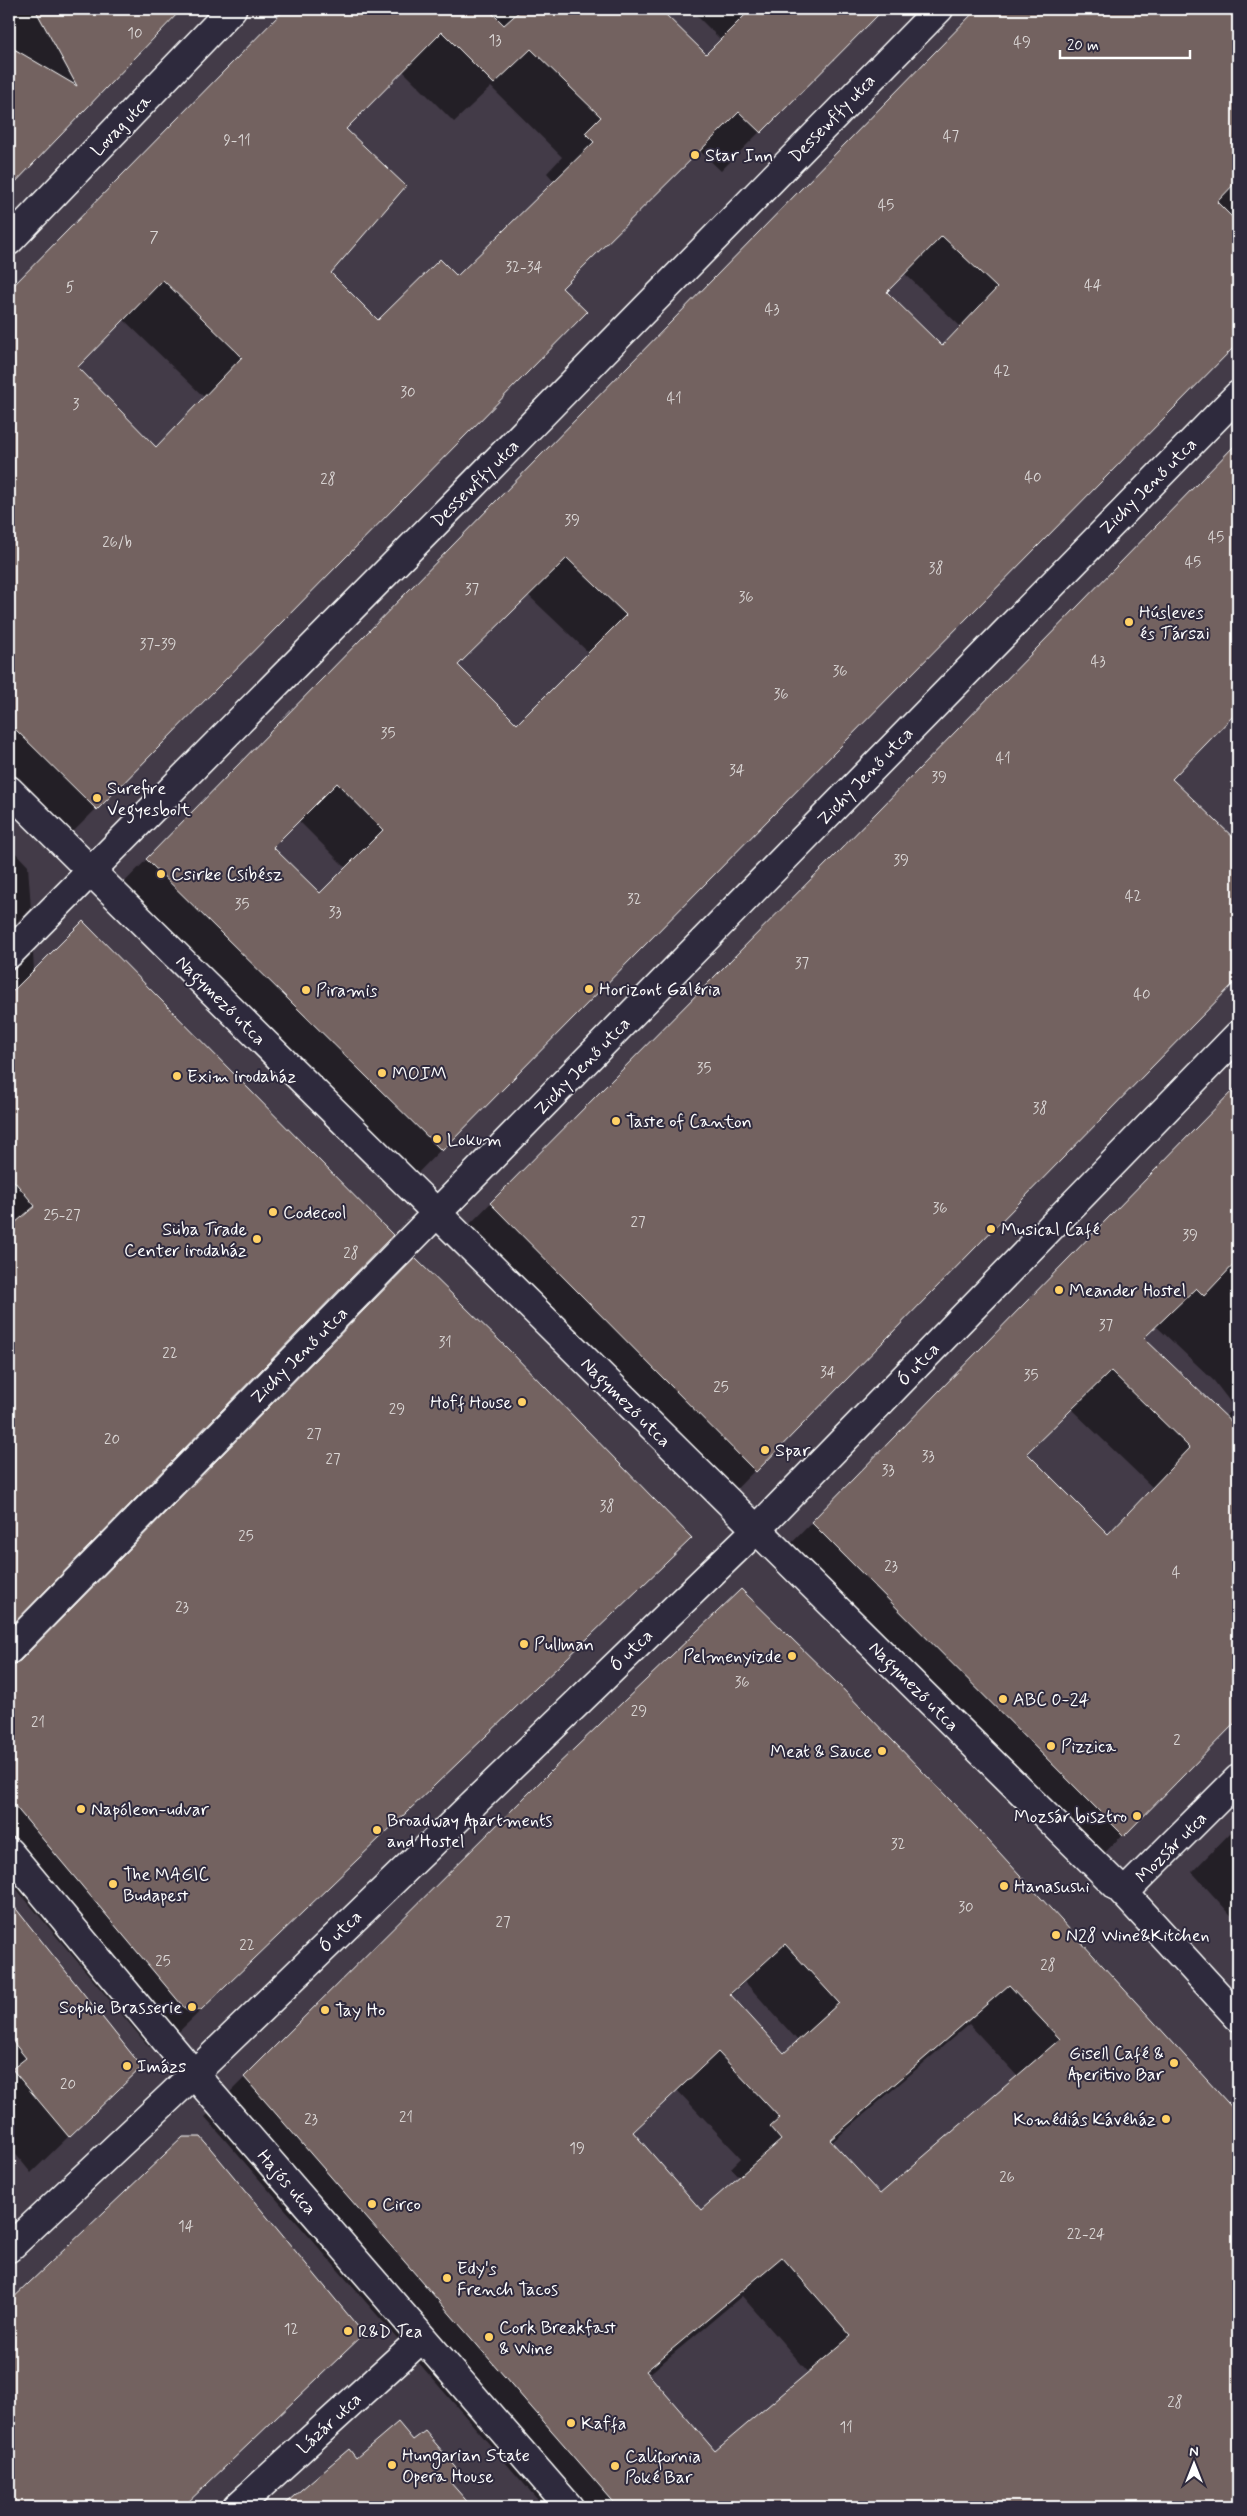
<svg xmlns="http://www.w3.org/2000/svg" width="1247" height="2516" font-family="Mynerve,sans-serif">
<rect width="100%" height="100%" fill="#433b48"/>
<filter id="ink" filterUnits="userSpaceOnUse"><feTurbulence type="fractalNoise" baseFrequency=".02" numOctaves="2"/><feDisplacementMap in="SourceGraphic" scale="10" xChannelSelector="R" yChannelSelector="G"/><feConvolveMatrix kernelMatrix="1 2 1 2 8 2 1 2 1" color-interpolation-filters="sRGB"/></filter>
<g filter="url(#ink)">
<g fill="#0007" fill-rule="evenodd">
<path d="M9 9H183L9 188Z"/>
<path d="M286 9H658L706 55 721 40 690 9H881L721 171 699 150 561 288 96 809 57 848 9 801V292ZM402 70 454 122 491 87 562 157 547 173 555 182 457 277 378 322 329 273 345 129ZM123 319 204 397 155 448 76 367Z"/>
<path d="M977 9H1238V340L403 1188 109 898ZM904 273 960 326 941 347 886 292ZM528 595 589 653 517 725 457 666ZM298 820 346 868 320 895 271 847Z"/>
<path d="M1238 443V709L1170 779 1237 842 1238 841V976L718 1508 453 1241 905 785Z"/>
<path d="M9 846 28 866 31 908 9 930Z"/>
<path d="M33 953 34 971 391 1235 9 1626V970H14Z"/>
<path d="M1238 1087V1717L1084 1874 774 1561ZM1156 1326 1214 1381 1234 1407 1224 1417 1143 1339ZM1071 1409 1152 1487 1107 1535 1025 1454Z"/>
<path d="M653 1575 163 2047H149L9 1880V1666Z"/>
<path d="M553 1771 978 1830 1085 1945 1238 2118V2507H544L205 2117ZM745 1982 799 2042 784 2055 730 1996ZM969 2024 1018 2077 880 2196 831 2143ZM677 2090 741 2158 731 2168 740 2178 701 2212 632 2133ZM742 2296 809 2373 715 2453 648 2375Z"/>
<path d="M1238 1825V1923L1192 1872Z"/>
<path d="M9 1902 140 2067 31 2173 9 2146Z"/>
<path d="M184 2138 323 2372 183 2507H9V2304Z"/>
<path d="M413 2442 459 2473 449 2483 470 2507H283L349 2451 356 2459Z"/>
</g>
<g fill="#736260" stroke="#fff" fill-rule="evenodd">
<path d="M35 9H182L9 189V46L77 86Z"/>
<path d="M285 9H488L504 25 522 9H660L706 54 751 9H884L761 133 739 112 562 288 587 312 97 810 9 723V290ZM442 32 494 84 531 49 601 117 585 133 594 142 457 276 440 259 378 320 331 273 406 186 346 129ZM163 280 242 357 156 447 78 367Z"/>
<path d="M977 9H1238V180L1217 202 1238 223V343L442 1151 146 859ZM942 236 997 288 942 346 887 292ZM567 558 626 615 517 724 458 665ZM337 783 383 830 320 893 273 847Z"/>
<path d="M1238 442V711L1172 779 1238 842V979L756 1472 490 1203 838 852Z"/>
<path d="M83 921 393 1235 9 1628V1228L35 1206 9 1175V995Z"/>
<path d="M1238 1085V1260L1204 1296 1196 1288 1144 1338 1238 1428V1720L1124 1836 811 1522ZM1111 1371 1190 1448 1108 1534 1027 1453Z"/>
<path d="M415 1258 508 1349 692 1538 201 2010H186L9 1799V1665L20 1661Z"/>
<path d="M741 1589 838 1684 978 1829 1238 2114V2507H618L244 2077 552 1770ZM785 1944 839 2003 784 2053 730 1994ZM1009 1985 1060 2039 880 2194 830 2140ZM718 2052 780 2118 770 2127 781 2140 701 2210 633 2132ZM782 2257 851 2336 715 2451 646 2371Z"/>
<path d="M9 1900 142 2067 69 2137 12 2069 26 2058 9 2037Z"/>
<path d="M183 2137H201L364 2334 183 2507H9V2302Z"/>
<path d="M398 2422 413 2440 425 2431 461 2473 450 2482 472 2507H281L349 2449 356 2458Z"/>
</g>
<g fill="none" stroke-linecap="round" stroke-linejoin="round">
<g stroke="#fff" stroke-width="31">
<g id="street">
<path d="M9 241 232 9"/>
<path d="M9 790 1124 1893 1238 2017"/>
<path d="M9 954 465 493 939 9"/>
<path d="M9 1650 1238 395"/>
<path d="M9 1852 193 2073 569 2507"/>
<path d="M1124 1893 1238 1779"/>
<path d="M9 2248 171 2096 756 1530 1238 1035"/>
<path d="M237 2507 421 2339"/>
</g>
</g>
<use href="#street" stroke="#2f2a3d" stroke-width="28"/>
</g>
</g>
<g fill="#ffd166" stroke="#2f2a3d" stroke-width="2">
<circle cx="695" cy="155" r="5"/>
<circle cx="1129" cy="622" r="5"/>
<circle cx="97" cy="798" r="5"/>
<circle cx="161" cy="874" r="5"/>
<circle cx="589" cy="989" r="5"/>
<circle cx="306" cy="990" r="5"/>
<circle cx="382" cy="1073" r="5"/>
<circle cx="177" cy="1076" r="5"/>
<circle cx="616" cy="1121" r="5"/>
<circle cx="437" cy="1139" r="5"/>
<circle cx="273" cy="1212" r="5"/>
<circle cx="991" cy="1229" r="5"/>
<circle cx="257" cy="1239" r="5"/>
<circle cx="1059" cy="1290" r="5"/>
<circle cx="522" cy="1402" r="5"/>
<circle cx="765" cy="1450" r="5"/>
<circle cx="524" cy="1644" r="5"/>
<circle cx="792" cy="1656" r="5"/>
<circle cx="1003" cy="1699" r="5"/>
<circle cx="1051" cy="1746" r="5"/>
<circle cx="882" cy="1751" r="5"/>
<circle cx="81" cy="1809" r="5"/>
<circle cx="1137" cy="1816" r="5"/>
<circle cx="377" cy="1830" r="5"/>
<circle cx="113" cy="1884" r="5"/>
<circle cx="1004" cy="1886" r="5"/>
<circle cx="1056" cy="1935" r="5"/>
<circle cx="192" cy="2007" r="5"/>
<circle cx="325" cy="2010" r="5"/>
<circle cx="1174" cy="2063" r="5"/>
<circle cx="127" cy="2066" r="5"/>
<circle cx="1166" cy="2119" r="5"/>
<circle cx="372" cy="2204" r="5"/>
<circle cx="447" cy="2278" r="5"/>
<circle cx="348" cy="2331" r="5"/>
<circle cx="489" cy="2337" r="5"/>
<circle cx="571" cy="2423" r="5"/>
<circle cx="392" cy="2465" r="5"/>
<circle cx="615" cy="2466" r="5"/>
</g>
<g text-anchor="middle" stroke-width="4" stroke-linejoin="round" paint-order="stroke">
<g font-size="15" fill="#dcd8d7">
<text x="135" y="38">10</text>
<text x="495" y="45">13</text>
<text x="1022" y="47">49</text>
<text x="951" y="141">47</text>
<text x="237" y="145">9-11</text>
<text x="886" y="210">45</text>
<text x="154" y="242">7</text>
<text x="524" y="272">32-34</text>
<text x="1093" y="290">44</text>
<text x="70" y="292">5</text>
<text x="772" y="314">43</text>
<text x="1002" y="376">42</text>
<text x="408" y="397">30</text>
<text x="674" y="403">41</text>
<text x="76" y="409">3</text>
<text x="1033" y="482">40</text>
<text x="328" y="484">28</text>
<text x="572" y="525">39</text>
<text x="1216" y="542">45</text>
<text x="117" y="547">26/b</text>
<text x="1193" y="567">45</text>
<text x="936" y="573">38</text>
<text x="472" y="594">37</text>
<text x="746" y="602">36</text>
<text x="158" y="649">37-39</text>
<text x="1098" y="666">43</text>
<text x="840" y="676">36</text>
<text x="781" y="699">36</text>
<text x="388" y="738">35</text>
<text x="1003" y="763">41</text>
<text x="737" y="775">34</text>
<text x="939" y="782">39</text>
<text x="901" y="865">39</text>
<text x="1133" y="901">42</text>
<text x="634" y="904">32</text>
<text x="242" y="909">35</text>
<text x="335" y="917">33</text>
<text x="802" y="968">37</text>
<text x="1142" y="999">40</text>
<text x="704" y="1073">35</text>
<text x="1040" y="1113">38</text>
<text x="940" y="1213">36</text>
<text x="62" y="1220">25-27</text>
<text x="638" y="1227">27</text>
<text x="1190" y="1240">39</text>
<text x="351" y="1258">28</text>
<text x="1106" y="1330">37</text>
<text x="445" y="1347">31</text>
<text x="170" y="1358">22</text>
<text x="828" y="1377">34</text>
<text x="1031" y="1380">35</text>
<text x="721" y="1392">25</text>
<text x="397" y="1414">29</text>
<text x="314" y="1439">27</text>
<text x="112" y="1444">20</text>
<text x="928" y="1461">33</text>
<text x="333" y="1464">27</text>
<text x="888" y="1475">33</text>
<text x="607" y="1511">38</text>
<text x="246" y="1541">25</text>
<text x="891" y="1571">23</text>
<text x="1176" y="1577">4</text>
<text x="182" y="1612">23</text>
<text x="742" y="1687">36</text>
<text x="639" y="1716">29</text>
<text x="38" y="1727">21</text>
<text x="1177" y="1745">2</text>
<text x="898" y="1849">32</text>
<text x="966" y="1912">30</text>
<text x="503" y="1927">27</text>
<text x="247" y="1950">22</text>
<text x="163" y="1966">25</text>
<text x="1048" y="1970">28</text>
<text x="68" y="2089">20</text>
<text x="406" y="2122">21</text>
<text x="311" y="2124">23</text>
<text x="577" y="2153">19</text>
<text x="1007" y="2182">26</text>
<text x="186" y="2231">14</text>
<text x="1086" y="2239">22-24</text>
<text x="291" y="2334">12</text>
<text x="1175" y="2407">28</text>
<text x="846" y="2432">11</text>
</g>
<g font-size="18" fill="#fff" stroke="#2f2a3d">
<text transform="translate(832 118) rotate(-46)" y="6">Dessewffy utca</text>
<text transform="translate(121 125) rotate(-46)" y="6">Lovag utca</text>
<text transform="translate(475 483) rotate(-45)" y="6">Dessewffy utca</text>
<text transform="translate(1148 486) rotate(-45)" y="6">Zichy Jenő utca</text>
<text transform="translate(865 776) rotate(-46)" y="6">Zichy Jenő utca</text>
<text transform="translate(221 1000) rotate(45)" y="6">Nagymező utca</text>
<text transform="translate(582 1066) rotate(-46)" y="6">Zichy Jenő utca</text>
<text transform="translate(299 1355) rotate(-45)" y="6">Zichy Jenő utca</text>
<text transform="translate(918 1364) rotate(-46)" y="6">Ó utca</text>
<text transform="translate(626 1402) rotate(45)" y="6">Nagymező utca</text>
<text transform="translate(631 1650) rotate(-44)" y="6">Ó utca</text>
<text transform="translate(914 1686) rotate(45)" y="6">Nagymező utca</text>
<text transform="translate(1171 1847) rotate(-45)" y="6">Mozsár utca</text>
<text transform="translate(340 1931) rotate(-44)" y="6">Ó utca</text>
<text transform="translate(287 2182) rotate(49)" y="6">Hajós utca</text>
<text transform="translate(329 2423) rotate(-43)" y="6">Lázár utca</text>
</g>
<g font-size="18" fill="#fff" stroke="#2f2a3d" text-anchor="start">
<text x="705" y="161">Star Inn</text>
<text x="1139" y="618">Húsleves<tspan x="1139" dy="21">és Társai</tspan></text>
<text x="107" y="794">Surefire<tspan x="107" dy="21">Vegyesbolt</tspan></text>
<text x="171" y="880">Csirke Csibész</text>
<text x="599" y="995">Horizont Galéria</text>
<text x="316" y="996">Piramis</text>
<text x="392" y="1079">MOIM</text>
<text x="187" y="1082">Exim irodaház</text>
<text x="626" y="1127">Taste of Canton</text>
<text x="447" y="1145">Lokum</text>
<text x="283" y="1218">Codecool</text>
<text x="247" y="1235" text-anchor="end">Süba Trade<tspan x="247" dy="21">Center irodaház</tspan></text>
<text x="1001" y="1235">Musical Café</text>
<text x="1069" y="1296">Meander Hostel</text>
<text x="512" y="1408" text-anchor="end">Hoff House</text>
<text x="775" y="1456">Spar</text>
<text x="534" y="1650">Pullman</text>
<text x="782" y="1662" text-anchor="end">Pelmenyizde</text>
<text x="1013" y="1705">ABC 0-24</text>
<text x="1061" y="1752">Pizzica</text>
<text x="872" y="1757" text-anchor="end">Meat &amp; Sauce</text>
<text x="91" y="1815">Napóleon-udvar</text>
<text x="1127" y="1822" text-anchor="end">Mozsár bisztro</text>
<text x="387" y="1826">Broadway Apartments<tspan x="387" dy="21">and Hostel</tspan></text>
<text x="123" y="1880">The MAGIC<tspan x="123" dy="21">Budapest</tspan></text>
<text x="1014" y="1892">Hanasushi</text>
<text x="1066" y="1941">N28 Wine&amp;Kitchen</text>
<text x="182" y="2013" text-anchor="end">Sophie Brasserie</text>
<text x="335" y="2016">Tay Ho</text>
<text x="1164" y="2059" text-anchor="end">Gisell Café &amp;<tspan x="1164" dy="21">Aperitivo Bar</tspan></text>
<text x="137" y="2072">Imázs</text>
<text x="1156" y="2125" text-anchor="end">Komédiás Kávéház</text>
<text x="382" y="2210">Circo</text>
<text x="457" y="2274">Edy's<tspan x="457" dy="21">French Tacos</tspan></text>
<text x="499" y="2333">Cork Breakfast<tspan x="499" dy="21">&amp; Wine</tspan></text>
<text x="358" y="2337">R&amp;D Tea</text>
<text x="581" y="2429">Kaffa</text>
<text x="402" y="2461">Hungarian State<tspan x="402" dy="21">Opera House</tspan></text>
<text x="625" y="2462">California<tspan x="625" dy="21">Poké Bar</tspan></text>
</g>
</g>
<rect width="1247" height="2516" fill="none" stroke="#2f2a3d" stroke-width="30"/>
<rect x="15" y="15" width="1217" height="2486" fill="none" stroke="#fff" stroke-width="2" filter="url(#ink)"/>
<g transform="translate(1194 2464)" stroke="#2f2a3d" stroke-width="4" paint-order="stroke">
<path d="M0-4L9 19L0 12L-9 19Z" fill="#ffffff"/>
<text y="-8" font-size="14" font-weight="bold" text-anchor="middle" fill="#ffffff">N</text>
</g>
<path d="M1060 50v8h130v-8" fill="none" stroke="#ffffff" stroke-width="2.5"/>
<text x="1067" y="50" font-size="15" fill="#ffffff" stroke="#2f2a3d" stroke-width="4" paint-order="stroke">20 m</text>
</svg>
